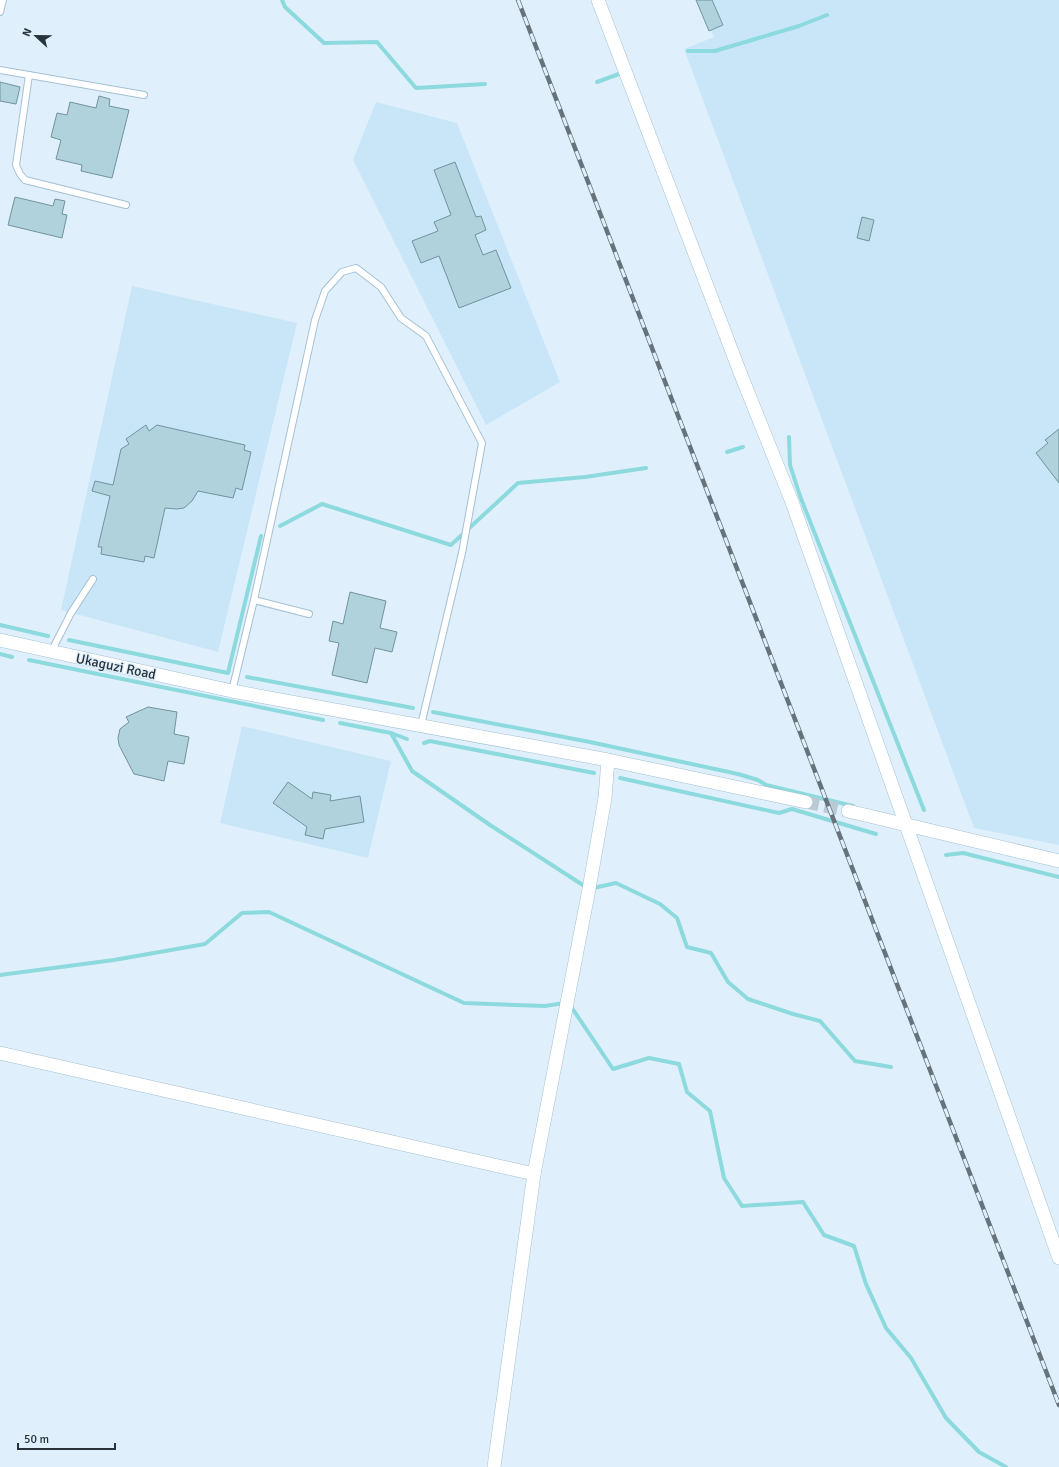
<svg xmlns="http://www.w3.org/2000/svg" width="1059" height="1467" font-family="Signika,sans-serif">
<rect width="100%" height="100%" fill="#dff0fc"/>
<g fill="#c9e6f9">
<path d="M696 0H1059V845L974 828 684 49 714 37 711 30 709 31Z"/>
<path d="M376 102 457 123 560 382 486 425 353 160Z"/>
<path d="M132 286 297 323 218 652 61 610Z"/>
<path d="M242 726 391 761 368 858 220 823Z"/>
</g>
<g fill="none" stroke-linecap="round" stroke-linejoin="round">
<g stroke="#8cdade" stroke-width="4">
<path d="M282 0 285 7 324 43 377 42 416 88 485 84"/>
<path d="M688 51H715L799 26 827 15"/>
<path d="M597 82 619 74"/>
<path d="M789 437 790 465 800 496 924 810"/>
<path d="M727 452 743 447"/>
<path d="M280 526 322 504 451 545 518 483 585 477 646 468"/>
<path d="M0 625 48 636"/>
<path d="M69 640 228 673 261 536"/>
<path d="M0 654 12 657"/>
<path d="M29 660 323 720"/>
<path d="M247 677 413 708"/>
<path d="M433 712 590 742 738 774 758 780 766 785 853 806"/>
<path d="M340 723 391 733 407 739"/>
<path d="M391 733 412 771 490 825 589 889 616 883 660 904 677 918 687 947 711 953 728 982 748 999 793 1014 820 1021 855 1061 891 1067"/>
<path d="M424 743 430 741 594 773"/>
<path d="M620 778 779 813 792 809 876 834"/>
<path d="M946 855 963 853 1059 877"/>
<path d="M0 975 114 960 205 944 242 913 269 912 464 1003 545 1006 564 1003"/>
<path d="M570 1005 613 1069 649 1058 679 1064 687 1092 710 1111 724 1178 742 1206 803 1202 824 1235 854 1246 866 1284 886 1328 911 1358 946 1418 979 1452 1006 1467"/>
</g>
</g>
<g fill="#afd2dd" stroke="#71939d">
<path d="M696 0H712L723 25 709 31Z"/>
<path d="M0 82 20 87 16 104 0 101Z"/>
<path d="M99 96 110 99 109 106 129 110 112 178 81 171 82 165 56 159 61 140 51 137 57 113 67 115 70 102 96 108Z"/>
<path d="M455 162 476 217 481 216 486 230 475 235 483 255 496 250 511 288 459 308 439 256 421 263 412 241 438 231 434 222 451 215 434 170Z"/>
<path d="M15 197 53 206 55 199 65 201 62 214 67 215 62 238 8 225Z"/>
<path d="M862 217 874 220 869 241 857 238Z"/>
<path d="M146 425 149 431 157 425 245 445 244 450 251 452 242 490 236 488 233 498 198 491 192 501 184 508 177 509 165 508 154 558 145 556 144 562 101 554 102 547H98L110 496 92 491 95 481 113 485 121 449 129 444 126 439Z"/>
<path d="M1059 429V483L1036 453 1048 443 1045 440Z"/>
<path d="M350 592 386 601 380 628 397 632 392 652 375 648 367 683 332 675 339 643 329 641 333 621 343 624Z"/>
<path d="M148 707 177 712 174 734 189 737 184 764 168 761 164 781 134 774 119 745 118 738 120 729 129 722 126 717Z"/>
<path d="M288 782 312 799 313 792 331 795 330 801 360 796 364 822 325 829 323 839 305 835 307 827 273 803Z"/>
</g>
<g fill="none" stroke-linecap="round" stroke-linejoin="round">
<path stroke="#bacad5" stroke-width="13" stroke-dasharray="13 6" stroke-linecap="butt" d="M806 802 848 811"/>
<g stroke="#a4c0d3" stroke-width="8">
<g id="lane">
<path d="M0 12 3 0"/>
<path d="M0 70 144 95"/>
<path d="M29 75 16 165 20 174 25 180 126 205"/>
<path d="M254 600 315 320 325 291 342 272 356 268 381 287 401 318 426 336 482 443 462 553 421 725"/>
<path d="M51 652 71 613 93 579"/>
<path d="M232 691 254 600 309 614"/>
</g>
</g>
<g stroke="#a4c0d3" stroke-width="14">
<g id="street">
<path d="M598 0 741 375 792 502 1059 1258"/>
<path d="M0 640 232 691 608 760 806 802"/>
<path d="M848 811 1059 861"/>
<path d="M0 1053 534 1174"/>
<path d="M494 1467 534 1174 589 889 605 798 608 760"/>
</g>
</g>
<use href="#lane" stroke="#fff" stroke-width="6"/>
<use href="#street" stroke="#fff" stroke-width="13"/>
<g stroke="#66737d" stroke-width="4.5">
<path id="rail" d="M518 0 1059 1405"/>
</g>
<use href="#rail" stroke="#dff0fc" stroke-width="3" stroke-dasharray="9" stroke-linecap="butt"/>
</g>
<g text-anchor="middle" stroke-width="3" stroke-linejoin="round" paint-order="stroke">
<g font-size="14" fill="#27323a" stroke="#dff0fc">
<text transform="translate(116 666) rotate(12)" y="5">Ukaguzi Road</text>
</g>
</g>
<g transform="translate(36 36) rotate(292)" stroke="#dff0fc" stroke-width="3" paint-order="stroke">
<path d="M0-3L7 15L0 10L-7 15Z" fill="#27323a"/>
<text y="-6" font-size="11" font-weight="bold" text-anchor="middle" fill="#27323a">N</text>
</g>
<path d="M18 1443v6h97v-6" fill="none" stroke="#27323a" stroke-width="2"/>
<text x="24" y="1443" font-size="12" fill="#27323a" stroke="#dff0fc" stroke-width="3" paint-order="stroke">50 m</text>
</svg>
